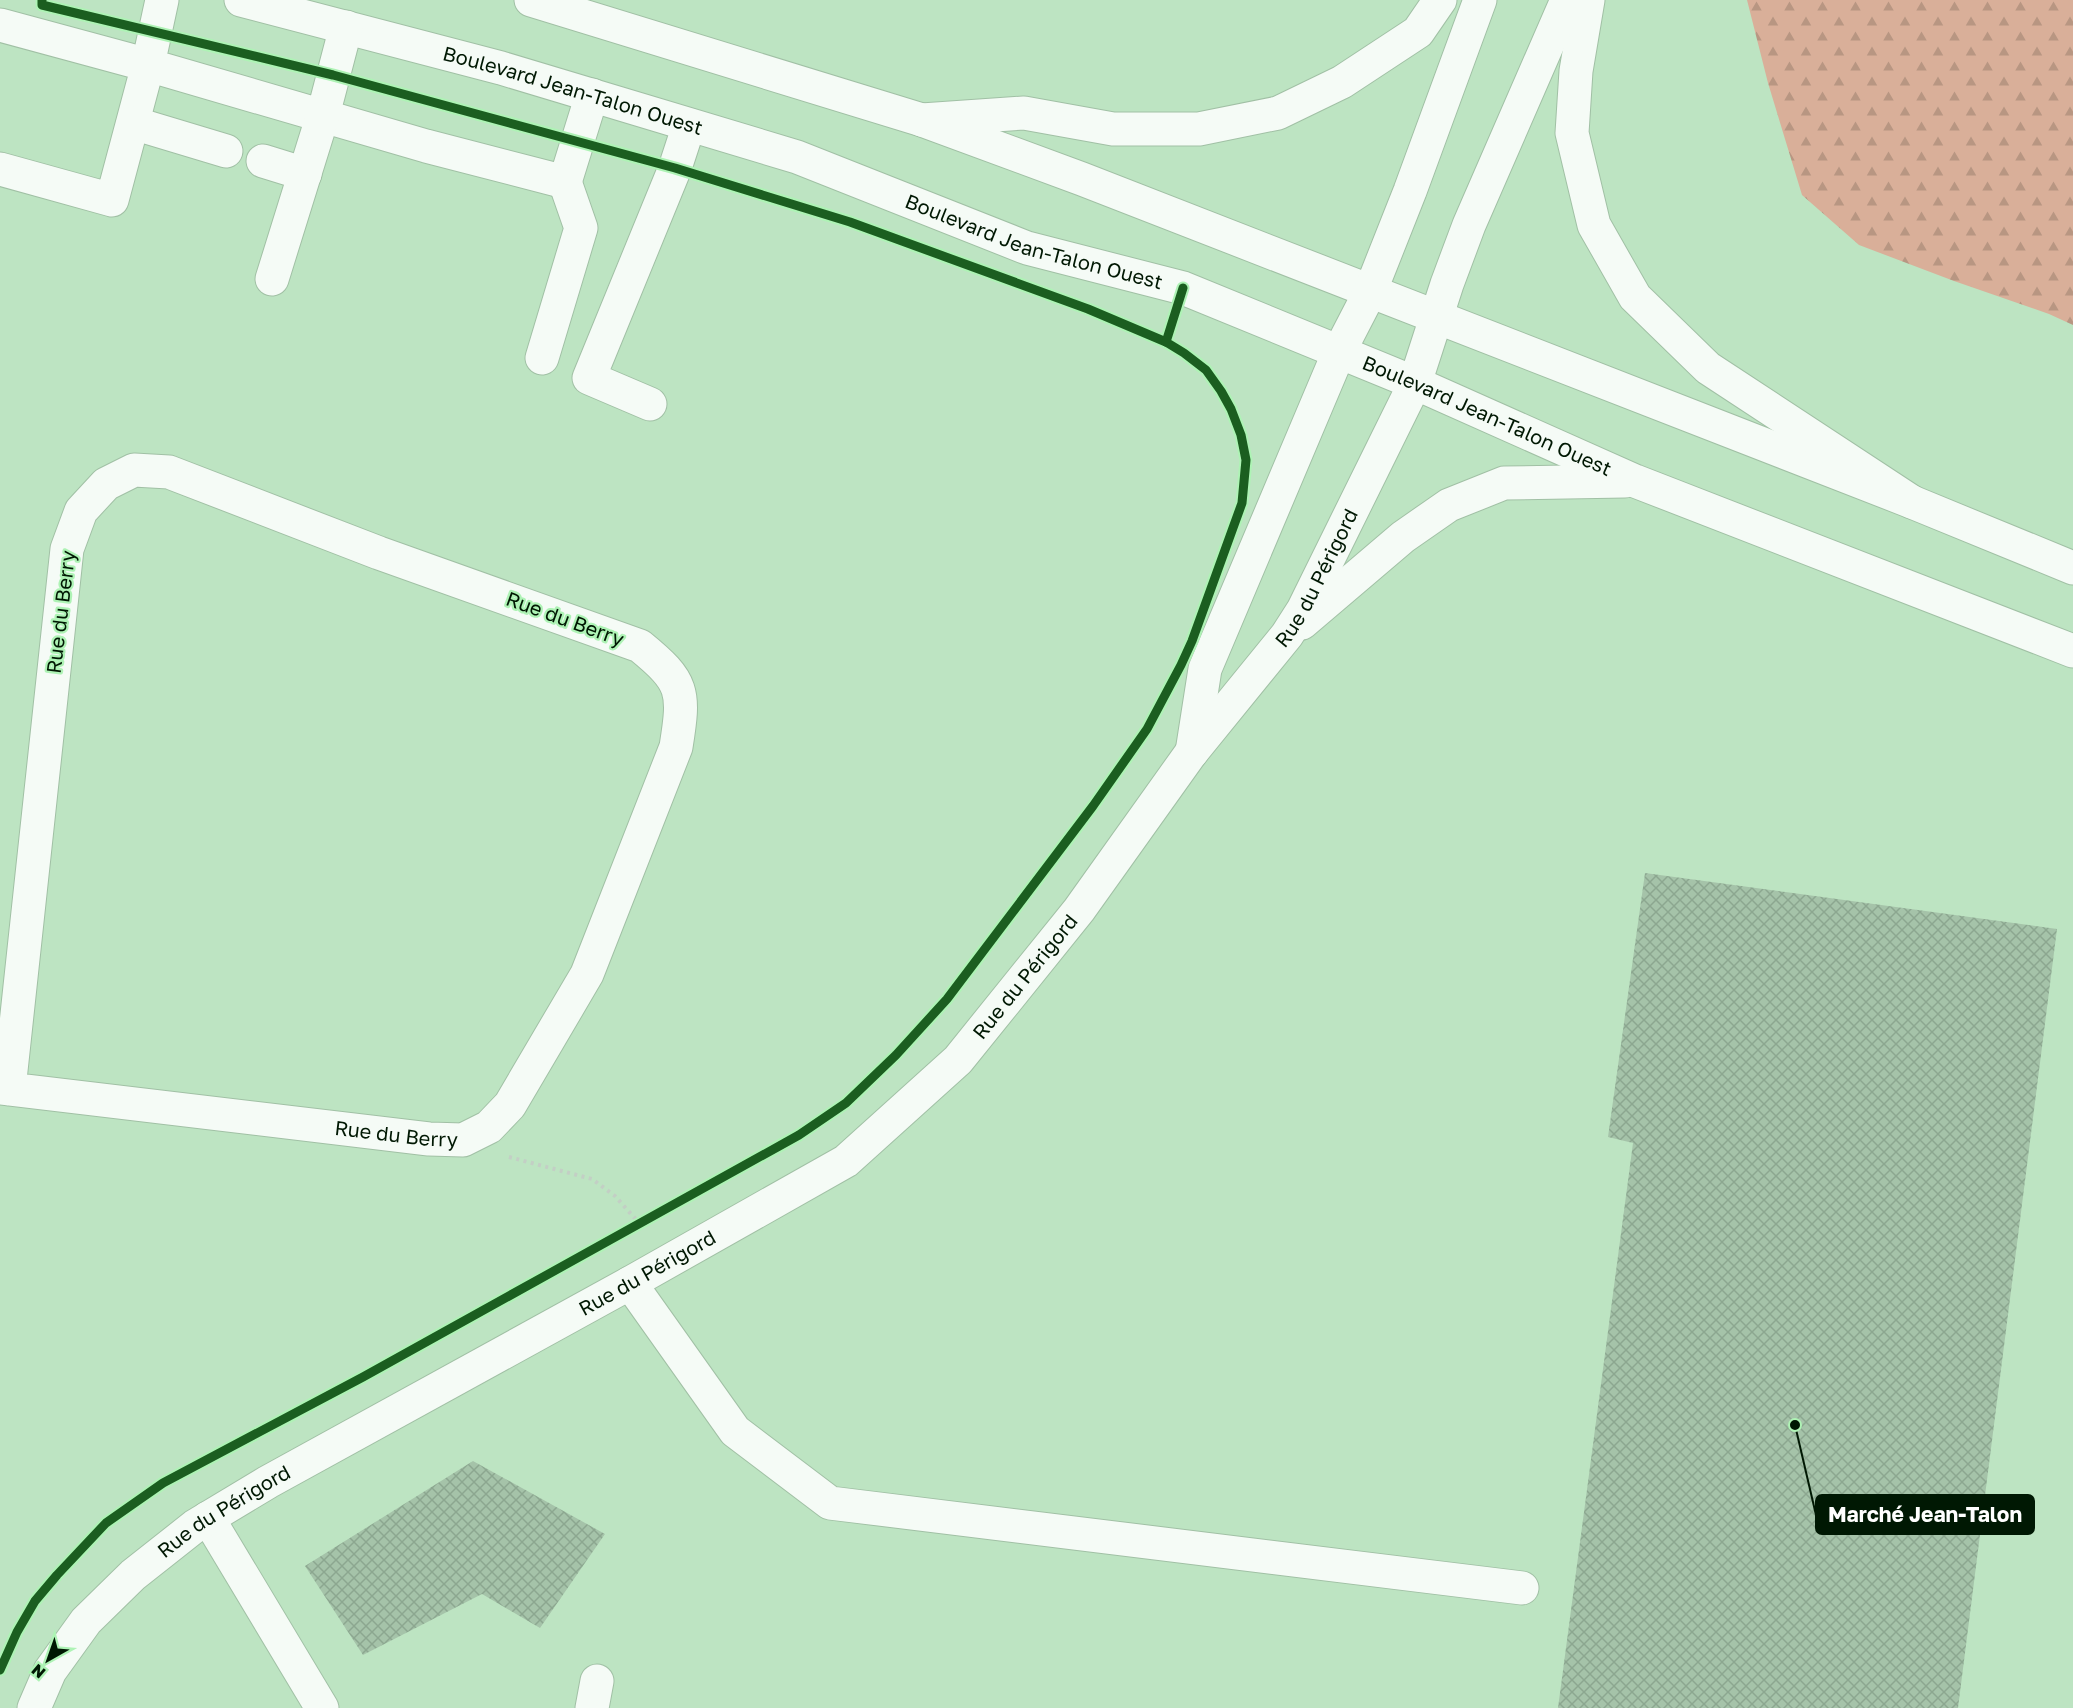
<svg xmlns="http://www.w3.org/2000/svg" width="2073" height="1708" font-family="'Golos Text',sans-serif">
<defs>
<pattern id="forest-firs" width="22" height="20" patternUnits="userSpaceOnUse" patternTransform="scale(1.5)"><rect width="22" height="20" fill="#d9af99"/><path d="M5 1l3.5 6h-7zM16 11l3.5 6h-7z" fill="#b89682"/></pattern>
<pattern id="building-cross-hatch" width="8" height="8" patternUnits="userSpaceOnUse" patternTransform="scale(1.5)"><rect width="8" height="8" fill="#a5c3a9"/><path d="M0 0l8 8M0 8l8-8" fill="none" stroke="#8ca790"/></pattern>
</defs>
<rect width="100%" height="100%" fill="#bde4c2"/>
<path fill="url(#forest-firs)" d="M1747 0H2073V325L2049 314 1954 281 1859 245 1802 195 1768 83Z"/>
<g fill="url(#building-cross-hatch)">
<path d="M1645 873 2057 929 1958 1708H1558L1633 1143 1608 1137Z"/>
<path d="M473 1461 605 1534 540 1628 482 1594 363 1655 305 1566Z"/>
</g>
<g fill="none" stroke-linecap="round" stroke-linejoin="round">
<g stroke="#a1c0a5" stroke-width="35">
<g id="minor">
<path d="M162 0 148 65 426 146 565 182 592 95"/>
<path id="s1" d="M241 0 501 68 797 157 1027 248 1183 288 1415 383 1635 481 2073 651"/>
<path d="M531 0 922 120 1082 179 1912 502 2073 568"/>
<path d="M0 25 148 65 112 200 0 169"/>
<path d="M133 123 226 151"/>
<path d="M263 161 305 174"/>
<path d="M272 279 323 115 346 27"/>
<path d="M542 358 581 228 565 182"/>
<path d="M650 404 589 378 675 168 689 125"/>
<path d="M1302 623 1403 537 1449 505 1504 483 1625 481"/>
<path d="M1192 752 1205 669 1339 352"/>
<path id="s2" d="M0 1088 429 1139 463 1140 489 1127 510 1105 587 974 676 747C685 691 684 682 640 646L379 553 169 472 134 470 106 484 81 511 67 549 9 1089"/>
<path d="M630 1283 735 1431 830 1503 1522 1588"/>
<path d="M208 1518 322 1708"/>
<path id="s3" d="M34 1708 50 1671 86 1621 133 1575 195 1526 268 1482 630 1283 846 1161 958 1060 1079 910 1191 753 1287 635 1303 610 1415 383"/>
<path d="M592 1708 597 1681"/>
</g>
</g>
<g stroke="#a1c0a5" stroke-width="35">
<g id="highway">
<path d="M1588 0 1576 71 1572 133 1594 225 1635 297 1708 368 1912 502"/>
<path d="M922 120 1024 113 1113 129H1199L1278 113 1342 82 1418 32 1440 0"/>
<path d="M1339 352 1370 292 1410 191 1480 0"/>
<path d="M1415 383 1447 284 1469 225 1567 0"/>
</g>
</g>
<path stroke="#c3cfc5" stroke-width="4" stroke-dasharray="3 4.5" stroke-linecap="butt" d="M509 1157 592 1179 615 1196 640 1224"/>
<use href="#minor" stroke="#f5fbf6" stroke-width="33"/>
<use href="#highway" stroke="#f5fbf6" stroke-width="33"/>
<g stroke="#aef3b5" stroke-width="13">
<g id="cycleway">
<path d="M42 0V5L333 75 675 168 850 222 1088 309 1166 342"/>
<path d="M0 1670 17 1632 35 1601 57 1575 106 1523 163 1483 363 1377 799 1135 846 1103 896 1055 947 999 1093 806 1147 729 1181 665 1192 641 1242 503 1246 460 1241 435 1231 409 1221 391 1206 370 1184 353 1166 342 1183 288"/>
</g>
</g>
<use href="#cycleway" stroke="#1b5e20" stroke-width="9"/>
</g>
<g text-anchor="middle" stroke-width="4.5" stroke-linejoin="round" paint-order="stroke">
<g font-size="20" fill="#001803" stroke="#aef3b5">
<text dy="7" stroke="none"><textPath href="#s1" startOffset="344">Boulevard Jean-Talon Ouest</textPath></text>
<text dy="7" stroke="none"><textPath href="#s1" startOffset="830">Boulevard Jean-Talon Ouest</textPath></text>
<text dy="7" stroke="none"><textPath href="#s1" startOffset="1316">Boulevard Jean-Talon Ouest</textPath></text>
<text dy="7" stroke="none"><textPath href="#s3" startOffset="1746">Rue du Périgord</textPath></text>
<text transform="translate(61 612) rotate(-83)" y="7">Rue du Berry</text>
<text transform="translate(565 619) rotate(20)" y="7">Rue du Berry</text>
<text dy="7" stroke="none"><textPath href="#s3" startOffset="1251">Rue du Périgord</textPath></text>
<text dy="7" stroke="none"><textPath href="#s2" startOffset="399">Rue du Berry</textPath></text>
<text dy="7" stroke="none"><textPath href="#s3" startOffset="765">Rue du Périgord</textPath></text>
<text dy="7" stroke="none"><textPath href="#s3" startOffset="279">Rue du Périgord</textPath></text>
</g>
</g>
<path fill="none" stroke="#001803" stroke-width="2" d="M1795 1425L1816 1515"/>
<circle fill="#001803" stroke="#aef3b5" stroke-width="2" cx="1795" cy="1425" r="6"/>
<rect fill="#001803" stroke="#001803" stroke-width="2" x="1816" y="1495" width="218" height="39" rx="6"/>
<g font-size="21" text-anchor="middle" font-weight="bold" fill="#fff">
<text x="1925" y="1522">Marché Jean-Talon</text>
</g>
<g transform="translate(48 1660) rotate(220)" stroke="#aef3b5" stroke-width="4.5" paint-order="stroke">
<path d="M0-4.5L10 22L0 15L-10 22Z" fill="#001803"/>
<text y="-9" font-size="16" font-weight="bold" text-anchor="middle" fill="#001803">N</text>
</g>
</svg>
